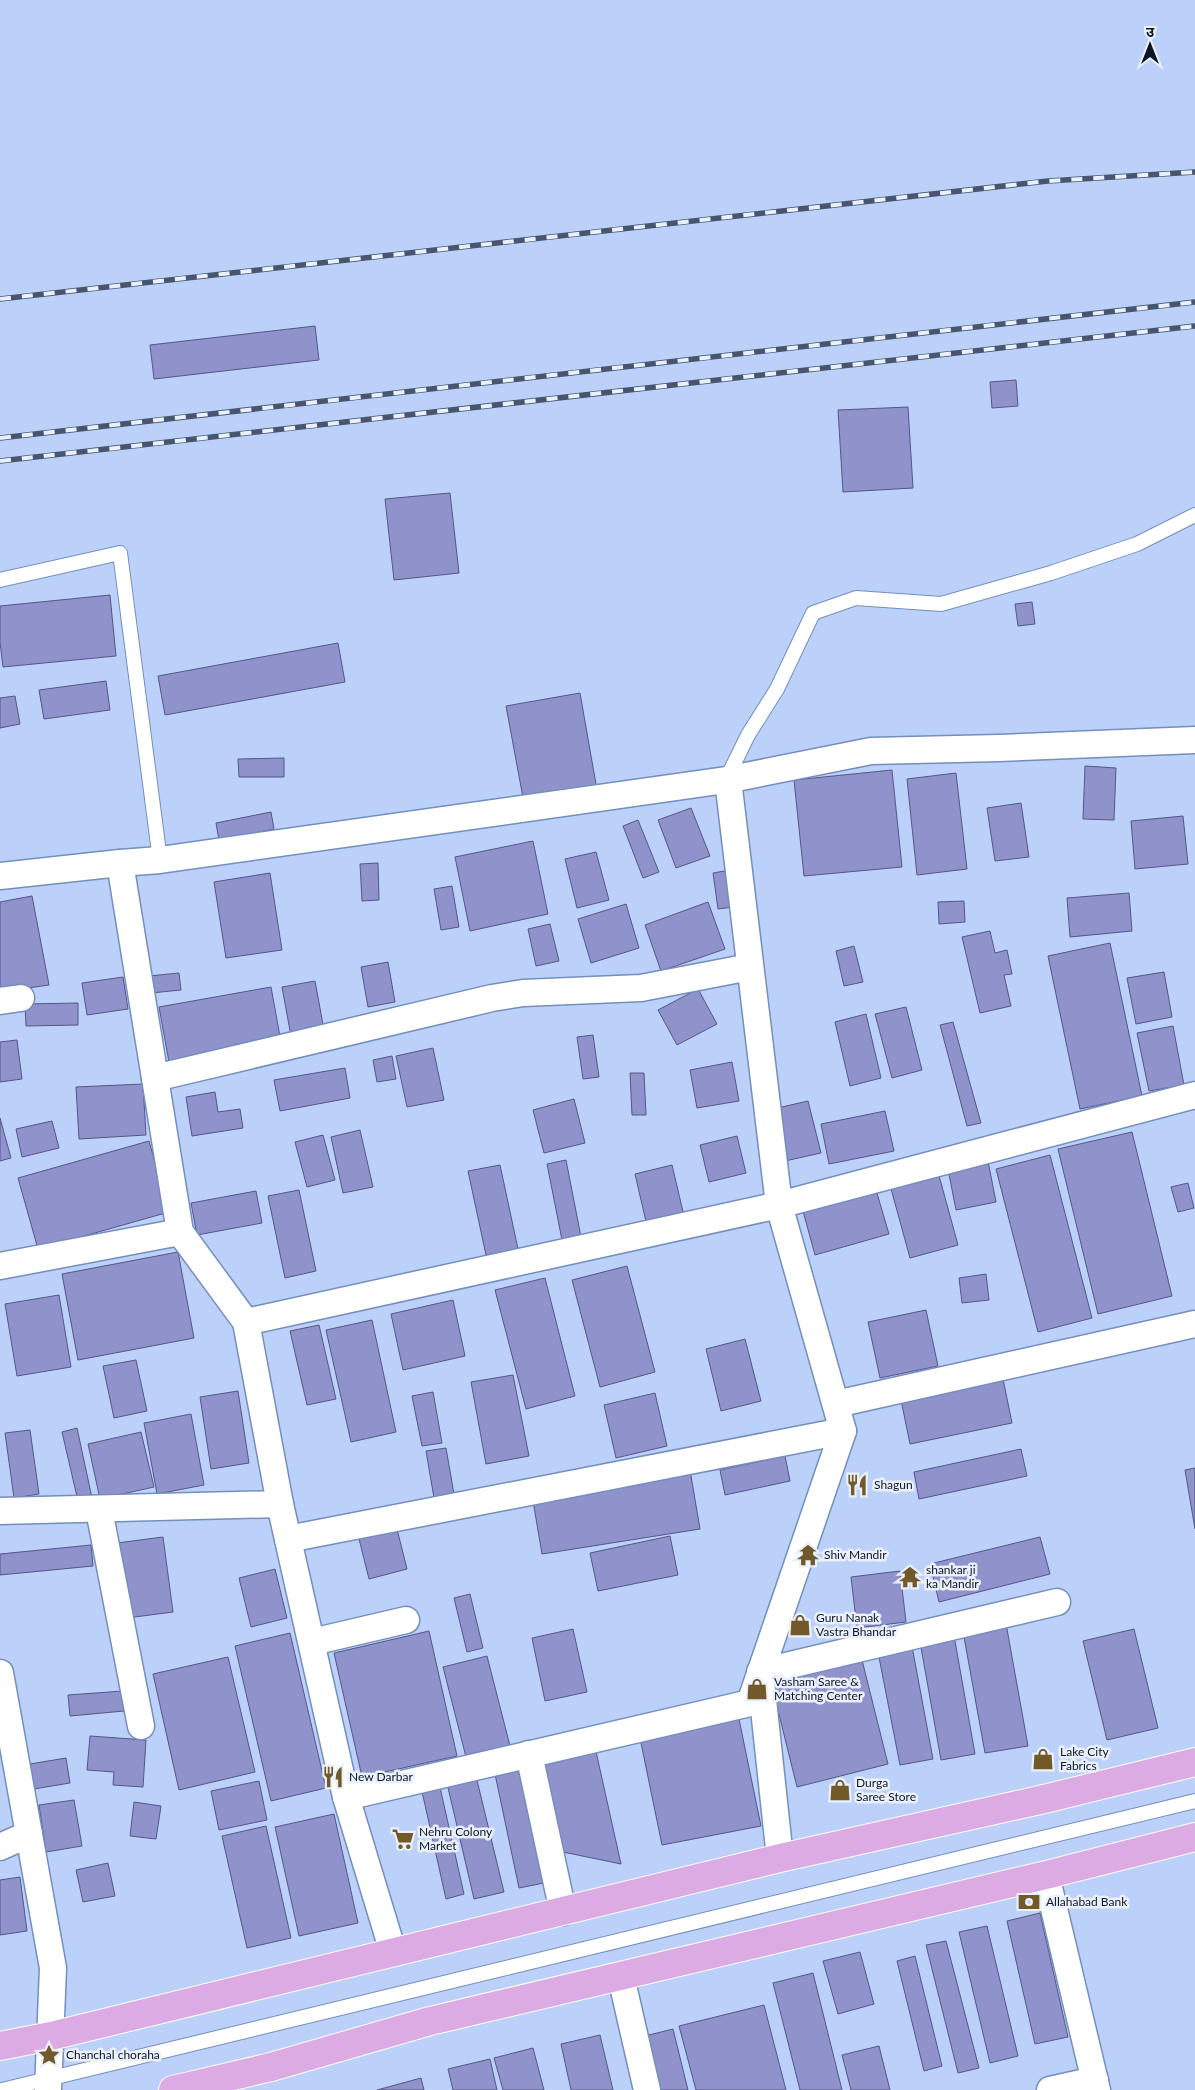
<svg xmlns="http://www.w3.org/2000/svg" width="1195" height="2090" font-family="Lato,'Noto Sans Devanagari',sans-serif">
<rect width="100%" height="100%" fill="#bbd1fa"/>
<g fill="#9092cc" stroke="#555686">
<path d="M315 326 319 360 154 379 150 345Z"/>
<path d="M1016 380 1018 406 992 408 990 382Z"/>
<path d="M908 407 913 488 843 492 838 410Z"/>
<path d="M450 493 459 573 394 580 385 499Z"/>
<path d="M110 595 116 656 3 667 0 642V606Z"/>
<path d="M1032 602 1035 624 1018 626 1015 604Z"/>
<path d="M338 643 345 682 165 715 158 676Z"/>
<path d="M106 681 110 710 44 719 39 690Z"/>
<path d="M580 693 597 790 524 803 506 706Z"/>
<path d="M15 696 20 724 0 728V698Z"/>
<path d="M284 758V777H239L238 759Z"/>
<path d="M1085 766 1116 768 1114 820 1083 819Z"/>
<path d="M892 770 902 867 804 876 794 780Z"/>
<path d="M956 773 967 869 917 875 907 779Z"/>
<path d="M1021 803 1029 857 995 861 987 808Z"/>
<path d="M691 808 710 856 676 868 658 820Z"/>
<path d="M271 812 274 829 219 840 216 823Z"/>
<path d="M1183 816 1188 864 1135 869 1131 821Z"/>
<path d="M638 820 659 872 643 878 623 826Z"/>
<path d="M533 841 548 914 470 931 455 857Z"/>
<path d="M596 852 609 900 577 908 565 859Z"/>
<path d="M378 863 379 900 362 901 360 864Z"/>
<path d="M736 869 741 906 718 909 713 873Z"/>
<path d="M270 873 282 950 226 958 214 882Z"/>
<path d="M452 886 459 927 441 930 434 889Z"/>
<path d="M1129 893 1132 931 1070 937 1067 898Z"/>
<path d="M32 896 49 985 0 992V902Z"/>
<path d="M964 901 965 922 939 924 938 902Z"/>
<path d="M708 902 725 949 661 971 645 925Z"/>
<path d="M626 904 639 948 591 963 578 919Z"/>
<path d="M550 924 559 961 536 966 528 929Z"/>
<path d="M990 931 995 953 1007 950 1012 974 1004 975 1011 1006 980 1013 962 937Z"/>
<path d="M1110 943 1142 1096 1080 1109 1048 956Z"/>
<path d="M854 946 863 982 844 986 836 951Z"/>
<path d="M388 962 395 1002 368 1007 361 967Z"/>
<path d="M1164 972 1172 1017 1136 1024 1127 978Z"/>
<path d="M179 973 181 990 151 993 149 976Z"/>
<path d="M123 977 128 1009 87 1015 82 983Z"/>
<path d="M315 981 324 1030 291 1036 282 987Z"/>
<path d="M271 987 281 1042 169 1062 159 1007Z"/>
<path d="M698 989 717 1024 677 1045 658 1010Z"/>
<path d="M78 1003V1025L26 1026 25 1004Z"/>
<path d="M906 1007 922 1070 892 1078 875 1014Z"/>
<path d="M866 1014 881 1078 850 1086 835 1022Z"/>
<path d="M953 1022 981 1123 967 1126 940 1025Z"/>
<path d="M1173 1026 1184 1085 1149 1091 1137 1033Z"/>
<path d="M593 1035 599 1077 583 1079 577 1037Z"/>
<path d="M17 1040 22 1079 0 1082V1042Z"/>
<path d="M433 1048 444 1100 407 1107 396 1056Z"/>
<path d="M392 1056 396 1079 377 1082 373 1060Z"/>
<path d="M732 1062 739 1101 697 1108 690 1070Z"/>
<path d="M345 1068 350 1098 280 1111 274 1080Z"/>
<path d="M630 1073H644L646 1115H632Z"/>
<path d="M143 1084 146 1135 79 1139 76 1087Z"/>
<path d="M215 1092 218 1112 240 1109 243 1128 192 1136 186 1097Z"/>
<path d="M574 1099 585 1143 544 1153 533 1110Z"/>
<path d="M808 1101 821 1153 785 1161 773 1109Z"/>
<path d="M885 1111 894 1151 829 1164 821 1124Z"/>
<path d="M0 1118 11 1158 0 1161Z"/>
<path d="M52 1121 59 1148 22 1157 16 1129Z"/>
<path d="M360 1130 373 1187 343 1193 331 1137Z"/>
<path d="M1132 1132 1172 1296 1098 1314 1058 1149Z"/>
<path d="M323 1135 335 1180 307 1187 295 1142Z"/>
<path d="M737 1136 746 1173 709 1182 700 1145Z"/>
<path d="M149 1141 169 1212 38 1249 18 1178Z"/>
<path d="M1050 1155 1092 1318 1038 1332 996 1169Z"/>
<path d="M566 1160 581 1237 562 1240 547 1164Z"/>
<path d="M988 1161 996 1202 956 1210 948 1169Z"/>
<path d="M500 1165 518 1249 486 1255 468 1171Z"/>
<path d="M672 1165 684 1216 647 1226 635 1174Z"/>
<path d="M938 1172 958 1245 910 1258 890 1185Z"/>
<path d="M1188 1183 1194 1208 1178 1212 1171 1187Z"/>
<path d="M299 1190 316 1271 285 1278 268 1196Z"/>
<path d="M876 1190 889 1234 815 1255 803 1211Z"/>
<path d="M256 1191 262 1223 197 1235 191 1203Z"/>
<path d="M178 1252 194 1338 78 1360 62 1274Z"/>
<path d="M627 1266 655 1372 600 1387 572 1280Z"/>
<path d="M986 1274 989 1300 962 1303 959 1278Z"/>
<path d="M545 1278 575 1396 526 1409 495 1290Z"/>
<path d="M59 1295 71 1367 17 1376 5 1304Z"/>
<path d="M453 1300 465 1356 403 1370 391 1314Z"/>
<path d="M926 1310 938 1366 880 1378 868 1322Z"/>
<path d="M372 1320 396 1432 351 1442 326 1330Z"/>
<path d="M319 1325 336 1399 307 1405 290 1331Z"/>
<path d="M745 1339 761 1401 721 1411 706 1349Z"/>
<path d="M136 1360 147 1411 114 1418 103 1366Z"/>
<path d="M1002 1374 1012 1423 910 1444 900 1395Z"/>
<path d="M513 1375 529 1456 486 1464 471 1382Z"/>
<path d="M238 1391 249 1463 211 1469 200 1397Z"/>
<path d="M433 1392 442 1443 422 1446 412 1396Z"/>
<path d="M655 1393 667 1446 616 1458 604 1405Z"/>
<path d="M191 1414 204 1485 157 1494 144 1423Z"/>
<path d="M77 1428 92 1498 78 1501 62 1432Z"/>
<path d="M30 1430 39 1494 14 1498 5 1433Z"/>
<path d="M141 1432 154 1487 100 1499 88 1444Z"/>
<path d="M446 1448 454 1494 434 1498 426 1451Z"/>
<path d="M1021 1449 1027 1476 919 1499 914 1472Z"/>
<path d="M785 1456 790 1481 725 1495 720 1470Z"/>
<path d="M1195 1468V1529L1185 1470Z"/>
<path d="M690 1470 700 1529 542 1554 532 1495Z"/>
<path d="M396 1525 407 1569 369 1579 358 1535Z"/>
<path d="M670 1536 678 1575 598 1591 590 1553Z"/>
<path d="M163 1537 173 1612 127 1618 117 1543Z"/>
<path d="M1040 1537 1050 1574 939 1602 930 1564Z"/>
<path d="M91 1545 93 1566 0 1575V1554Z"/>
<path d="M275 1569 287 1618 251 1627 239 1578Z"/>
<path d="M900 1571 906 1622 857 1628 851 1577Z"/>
<path d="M470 1594 483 1648 467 1652 454 1598Z"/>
<path d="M1005 1618 1028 1746 985 1753 962 1626Z"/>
<path d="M573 1629 587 1692 545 1701 532 1638Z"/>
<path d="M1134 1629 1158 1728 1107 1740 1083 1641Z"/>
<path d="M953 1630 975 1754 941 1760 919 1636Z"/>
<path d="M429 1631 457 1756 362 1777 334 1653Z"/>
<path d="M290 1633 326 1788 271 1801 235 1646Z"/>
<path d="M911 1641 933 1759 900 1765 877 1647Z"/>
<path d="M860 1652 888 1764 797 1787 769 1674Z"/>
<path d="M487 1656 510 1746 466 1757 443 1667Z"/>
<path d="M228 1657 255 1772 179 1790 153 1674Z"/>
<path d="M123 1691 124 1711 70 1716 68 1695Z"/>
<path d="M739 1719 761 1826 662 1845 640 1738Z"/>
<path d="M90 1736 146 1740 143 1787 113 1785 114 1772 87 1770Z"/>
<path d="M595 1747 621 1864 563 1852 540 1766Z"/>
<path d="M66 1758 70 1783 22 1791 18 1766Z"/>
<path d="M520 1769 544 1883 519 1888 495 1774Z"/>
<path d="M475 1772 504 1892 474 1899 446 1779Z"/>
<path d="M259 1781 267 1820 219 1830 211 1791Z"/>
<path d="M439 1783 464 1894 446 1899 421 1787Z"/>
<path d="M74 1800 82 1846 46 1852 39 1805Z"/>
<path d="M134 1802 161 1806 156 1839 130 1836Z"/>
<path d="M334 1814 358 1923 299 1936 275 1827Z"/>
<path d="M266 1826 291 1938 247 1948 222 1836Z"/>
<path d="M108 1863 115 1896 83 1902 76 1870Z"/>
<path d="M20 1877 27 1931 0 1935V1880Z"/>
<path d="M1040 1913 1068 2037 1035 2044 1007 1921Z"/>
<path d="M987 1926 1018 2056 990 2063 959 1932Z"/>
<path d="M946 1941 979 2068 958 2073 926 1945Z"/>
<path d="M860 1952 874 2004 838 2014 823 1961Z"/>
<path d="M915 1956 942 2066 924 2071 897 1961Z"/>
<path d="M813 1973 842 2090H800L773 1983Z"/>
<path d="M764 2005 786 2090H696L679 2026Z"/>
<path d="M673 2029 688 2090H654L641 2037Z"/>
<path d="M600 2035 613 2090H571L561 2044Z"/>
<path d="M879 2046 890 2090H851L842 2055Z"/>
<path d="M533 2048 544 2090H503L494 2058Z"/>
<path d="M490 2059 497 2090H453L448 2069Z"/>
<path d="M421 2078 424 2090H377Z"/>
</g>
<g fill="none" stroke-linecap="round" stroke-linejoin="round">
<g stroke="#748ebd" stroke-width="16">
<g id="service">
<path d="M0 580 120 553 160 860"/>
<path d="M726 780 748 735 777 689 813 613 856 598 941 604 1051 573 1137 544 1195 515"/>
<path d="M2 2090 1195 1801"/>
</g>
</g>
<g stroke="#748ebd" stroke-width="29">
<g id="minor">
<path d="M120 863 180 1232 246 1322 280 1504 346 1797 393 1952"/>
<path d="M0 876 120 863 160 860 726 780 871 751 999 748 1195 740"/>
<path d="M0 1001 21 998"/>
<path d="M155 1078 492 998 523 993 641 988 750 967"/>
<path d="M0 1266 180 1232"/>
<path d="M246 1322 779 1205 1195 1095"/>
<path d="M836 1404 1195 1324"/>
<path d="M99 1510 141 1726"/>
<path d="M0 1511 280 1504"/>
<path d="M288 1539 843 1431"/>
<path d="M312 1642 406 1620"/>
<path d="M0 1673 53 1968 48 2090"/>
<path d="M529 1754 563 1912"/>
<path d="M346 1797 750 1703 843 1431 779 1205 728 780"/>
<path d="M0 1847 29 1834"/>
<path d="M780 1858 760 1672 1057 1602"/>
<path d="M1046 1875 1097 2090"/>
<path d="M621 1977 647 2090"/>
<path d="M1050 2090 1095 2080"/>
</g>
</g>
<g stroke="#fff" stroke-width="30">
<g id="primary">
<path d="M0 2046 51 2036 780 1858 1040 1800 1195 1762"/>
<path d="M173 2090 271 2067 430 2021 1046 1875 1195 1837"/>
</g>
</g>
<use href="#service" stroke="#fff" stroke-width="14"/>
<use href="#minor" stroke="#fff" stroke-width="26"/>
<use href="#primary" stroke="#dcabe4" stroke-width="28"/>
<g stroke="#48556f" stroke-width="5.5">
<g id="rail">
<path d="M0 299 1048 181 1195 172"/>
<path d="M0 438 1195 302"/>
<path d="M0 461 1195 326"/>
</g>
</g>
<use href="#rail" stroke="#ebf1fc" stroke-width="4" stroke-dasharray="11" stroke-linecap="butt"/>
</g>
<defs>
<g id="restaurant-bare" transform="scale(1.725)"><path d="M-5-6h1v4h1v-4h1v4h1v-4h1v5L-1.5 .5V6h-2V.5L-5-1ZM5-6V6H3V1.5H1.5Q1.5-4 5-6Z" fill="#71592a" stroke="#ebf1fc" stroke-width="2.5" paint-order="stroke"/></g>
<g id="temple-bare" transform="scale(1.725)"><path d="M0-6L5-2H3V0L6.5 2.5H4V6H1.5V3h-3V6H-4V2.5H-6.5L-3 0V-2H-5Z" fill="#71592a" stroke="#ebf1fc" stroke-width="2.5" paint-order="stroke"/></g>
<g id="shop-bare" transform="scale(1.725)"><path d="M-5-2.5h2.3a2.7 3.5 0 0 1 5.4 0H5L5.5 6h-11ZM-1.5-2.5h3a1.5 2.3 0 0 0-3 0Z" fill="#71592a" stroke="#ebf1fc" stroke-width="2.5" paint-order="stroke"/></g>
<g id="supermarket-bare" transform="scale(1.725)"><path d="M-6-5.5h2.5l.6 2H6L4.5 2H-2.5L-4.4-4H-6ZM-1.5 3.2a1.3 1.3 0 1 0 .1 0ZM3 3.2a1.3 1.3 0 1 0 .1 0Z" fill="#71592a" stroke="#ebf1fc" stroke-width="2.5" paint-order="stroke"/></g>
<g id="bank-bare" transform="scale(1.725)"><path d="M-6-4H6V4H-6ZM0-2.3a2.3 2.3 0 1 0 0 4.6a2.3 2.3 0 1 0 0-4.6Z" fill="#71592a" stroke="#ebf1fc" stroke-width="2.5" paint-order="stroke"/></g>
<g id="sight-bare" transform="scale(1.725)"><path d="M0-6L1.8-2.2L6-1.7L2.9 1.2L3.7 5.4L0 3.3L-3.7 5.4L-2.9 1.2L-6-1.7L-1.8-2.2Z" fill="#71592a" stroke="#ebf1fc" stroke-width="2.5" paint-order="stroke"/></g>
</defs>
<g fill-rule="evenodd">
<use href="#restaurant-bare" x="857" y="1485"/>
<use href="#temple-bare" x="808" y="1555"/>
<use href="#temple-bare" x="910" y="1577"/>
<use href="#shop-bare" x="800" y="1625"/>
<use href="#shop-bare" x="757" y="1689"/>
<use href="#shop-bare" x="1043" y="1759"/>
<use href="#restaurant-bare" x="333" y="1777"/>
<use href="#shop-bare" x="840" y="1790"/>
<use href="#supermarket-bare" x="403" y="1839"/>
<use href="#bank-bare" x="1029" y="1902"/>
<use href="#sight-bare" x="49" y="2055"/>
</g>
<g text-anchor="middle" stroke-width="5" stroke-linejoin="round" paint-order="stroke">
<g font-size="12" fill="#0c1527" stroke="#ebf1fc" text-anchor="start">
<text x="874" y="1489">Shagun</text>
<text x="824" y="1559">Shiv Mandir</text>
<text x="926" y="1574">shankar ji<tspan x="926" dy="14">ka Mandir</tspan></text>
<text x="816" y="1622">Guru Nanak<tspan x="816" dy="14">Vastra Bhandar</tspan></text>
<text x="774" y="1686">Vasham Saree &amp;<tspan x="774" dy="14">Matching Center</tspan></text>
<text x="1060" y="1756">Lake City<tspan x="1060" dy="14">Fabrics</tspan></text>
<text x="349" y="1781">New Darbar</text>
<text x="856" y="1787">Durga<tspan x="856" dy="14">Saree Store</tspan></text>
<text x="419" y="1836">Nehru Colony<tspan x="419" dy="14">Market</tspan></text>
<text x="1046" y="1906">Allahabad Bank</text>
<text x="66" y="2059">Chanchal choraha</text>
</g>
</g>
<g transform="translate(1150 45)" stroke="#ebf1fc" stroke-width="4" paint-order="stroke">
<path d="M0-4L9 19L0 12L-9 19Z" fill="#0c1527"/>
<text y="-8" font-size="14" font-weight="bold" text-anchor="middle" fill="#0c1527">उ</text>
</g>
</svg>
